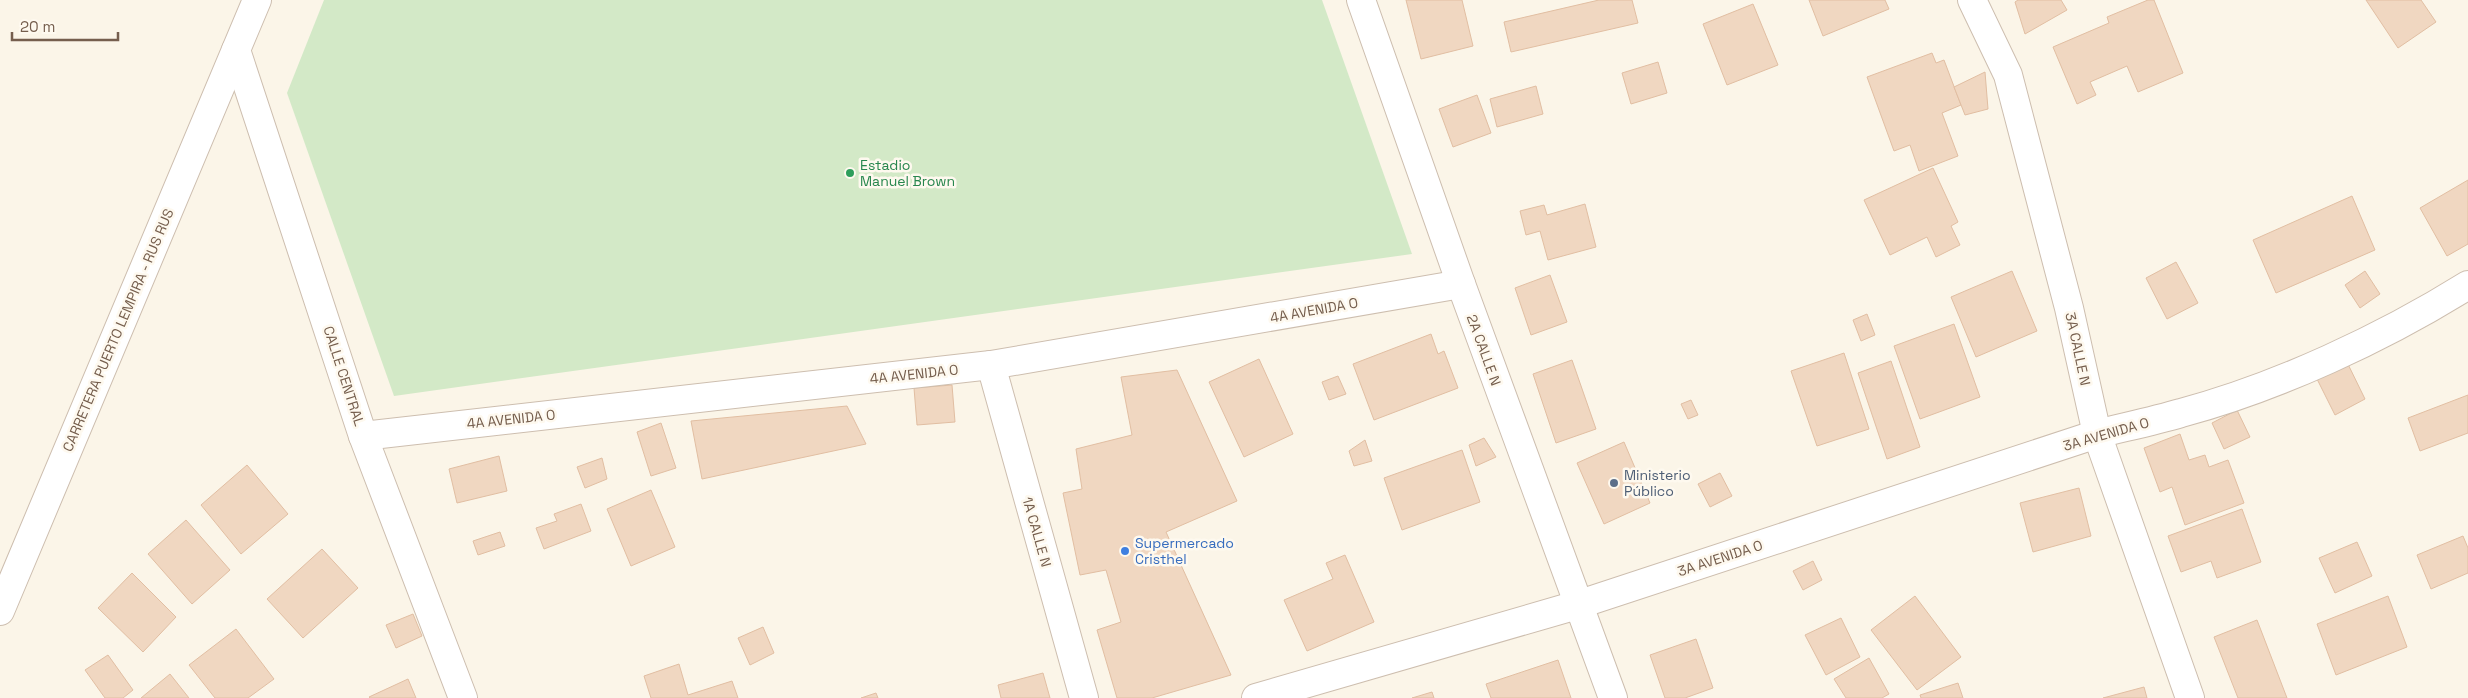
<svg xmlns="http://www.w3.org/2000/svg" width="2468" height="698" font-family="'Space Grotesk',sans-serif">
<rect width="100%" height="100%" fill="#fbf5e8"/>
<path fill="#d3e9c7" d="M324 0H1322L1412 254 394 396 287 93Z"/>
<g fill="#f0d7c1" stroke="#e1bea2">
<path d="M1406 0H1462L1473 46 1421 59Z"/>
<path d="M1599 0H1632L1638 23 1511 52 1504 22Z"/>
<path d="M1809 0H1885L1889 9 1823 36Z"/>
<path d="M2018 0H2061L2067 10 2025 34 2015 2Z"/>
<path d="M2148 0H2154L2183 73 2138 92 2127 66 2090 82 2096 95 2077 104 2053 47 2109 23 2107 17Z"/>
<path d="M2366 0H2421L2436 22 2398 48Z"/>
<path d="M1753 4 1778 65 1727 85 1703 24Z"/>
<path d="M1932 53 1936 63 1944 60 1961 105 1942 113 1958 156 1919 171 1910 145 1894 151 1867 77Z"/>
<path d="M1658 62 1667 93 1631 104 1622 73Z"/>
<path d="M1985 72 1988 109 1965 115 1954 87Z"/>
<path d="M1536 86 1543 114 1497 127 1490 99Z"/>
<path d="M1477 95 1491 133 1453 147 1439 109Z"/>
<path d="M1933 168 1958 222 1951 226 1960 245 1936 257 1927 237 1890 255 1864 200Z"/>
<path d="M2468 180V244L2447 256 2420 208Z"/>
<path d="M2352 196 2375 250 2276 293 2253 240Z"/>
<path d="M1585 204 1596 247 1548 260 1540 231 1526 235 1520 211 1544 205 1547 215Z"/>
<path d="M2176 262 2198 303 2167 319 2146 278Z"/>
<path d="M2012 271 2037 331 1976 357 1951 297Z"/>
<path d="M2365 271 2380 294 2360 308 2345 285Z"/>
<path d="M1550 275 1567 322 1531 335 1515 288Z"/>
<path d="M1867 314 1875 335 1861 341 1853 320Z"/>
<path d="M1954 324 1980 397 1920 419 1894 346Z"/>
<path d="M1431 334 1438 354 1444 351 1458 388 1374 420 1353 364Z"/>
<path d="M1844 353 1869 429 1817 446 1791 371Z"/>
<path d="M2343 354 2365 399 2335 415 2312 369Z"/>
<path d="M1259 359 1293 434 1244 457 1209 382Z"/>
<path d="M1572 360 1596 429 1556 443 1533 374Z"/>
<path d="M1891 361 1920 447 1887 459 1858 373Z"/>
<path d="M1177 370 1237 501 1166 532 1231 675 1152 698H1117L1097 630 1121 622 1106 570 1080 575 1063 493 1082 489 1076 449 1132 435 1121 377Z"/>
<path d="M1338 376 1346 394 1329 400 1322 382Z"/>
<path d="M952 385 955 422 917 425 914 388Z"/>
<path d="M2468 395V433L2420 451 2408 418Z"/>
<path d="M1691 400 1698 415 1688 419 1681 404Z"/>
<path d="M847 406 866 444 702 479 691 421Z"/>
<path d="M2237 410 2250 437 2224 449 2212 423Z"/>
<path d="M661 423 676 468 651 476 637 432Z"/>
<path d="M2180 434 2189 460 2205 455 2209 467 2228 460 2244 503 2185 525 2172 487 2160 492 2144 448Z"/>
<path d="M1484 438 1496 457 1476 466 1469 445Z"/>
<path d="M1365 440 1372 461 1354 466 1349 451Z"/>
<path d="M1624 442 1650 503 1604 524 1577 463Z"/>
<path d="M1462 450 1480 502 1402 530 1384 478Z"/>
<path d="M499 456 507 491 457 503 449 469Z"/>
<path d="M602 458 607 479 585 488 577 467Z"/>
<path d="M247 465 288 514 241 554 201 505Z"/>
<path d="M1720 473 1732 496 1710 507 1698 484Z"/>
<path d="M2079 488 2091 536 2033 552 2020 503Z"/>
<path d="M651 490 675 547 631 566 607 509Z"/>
<path d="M581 504 591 531 544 549 536 528 557 521 554 514Z"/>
<path d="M2242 509 2261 562 2217 578 2211 561 2181 572 2168 536Z"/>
<path d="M186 520 230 570 192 604 148 554Z"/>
<path d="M500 532 505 546 478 555 473 541Z"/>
<path d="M2463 536 2468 548V573L2431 589 2417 555Z"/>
<path d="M2357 542 2372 576 2335 593 2319 558Z"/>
<path d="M322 549 358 588 303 638 267 599Z"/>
<path d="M1345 555 1374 622 1307 651 1284 600 1333 579 1326 563Z"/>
<path d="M1813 561 1822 580 1803 590 1793 571Z"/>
<path d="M132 573 176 617 143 652 98 608Z"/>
<path d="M1915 596 1961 657 1917 690 1871 630Z"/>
<path d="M2388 596 2407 647 2336 675 2317 624Z"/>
<path d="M413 614 422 636 396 648 386 625Z"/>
<path d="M1841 618 1860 657 1826 675 1805 635Z"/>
<path d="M2257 620 2287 698H2238L2214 637Z"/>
<path d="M763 627 774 653 750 665 738 638Z"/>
<path d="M236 629 274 679 248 698H215L189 665Z"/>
<path d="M1696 639 1713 688 1685 698H1665L1650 655Z"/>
<path d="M108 655 133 690 123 698H105L85 670Z"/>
<path d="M1869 658 1889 694 1882 698H1846L1834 679Z"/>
<path d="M1558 660 1571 698H1491L1486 684Z"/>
<path d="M679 664 688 695 732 681 738 698H651L644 676Z"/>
<path d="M1043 673 1050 698H1001L998 685Z"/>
<path d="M170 674 189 698H141Z"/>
<path d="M408 679 416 698H370L369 697Z"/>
<path d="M1958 683 1963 698H1921L1920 695Z"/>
<path d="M2144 687 2147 698H2103Z"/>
<path d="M1432 692 1434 698H1412Z"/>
<path d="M876 693 878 698H861Z"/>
</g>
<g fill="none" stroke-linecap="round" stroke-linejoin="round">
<g stroke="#cdbeaf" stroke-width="30">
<g id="minor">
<path d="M1361 0 1461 284 1613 698"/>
<path d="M1972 0 2008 75 2069 308 2097 434 2190 698"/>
<path d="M236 50 363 436 463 698"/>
<path d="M991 365 1084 698"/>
<path d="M363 436 991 365 1461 284"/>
<path d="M0 611 257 0"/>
<path d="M1256 698 1577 605 2097 434C2125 427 2154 421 2181 413 2278 387 2383 338 2468 285"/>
</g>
</g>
<use href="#minor" stroke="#fff" stroke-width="28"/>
</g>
<circle fill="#2e9e5b" stroke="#fef9ef" stroke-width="2" cx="850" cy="173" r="5"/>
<circle fill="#5c6f8a" stroke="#fef9ef" stroke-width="2" cx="1614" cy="483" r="5"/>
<circle fill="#3f7fe0" stroke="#fef9ef" stroke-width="2" cx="1125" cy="551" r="5"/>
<g text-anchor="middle" stroke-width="5" stroke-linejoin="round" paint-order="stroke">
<g font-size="14" fill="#27864d" stroke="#fef9ef" text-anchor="start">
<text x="860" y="170">Estadio<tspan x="860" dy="16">Manuel Brown</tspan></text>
</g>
<g font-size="14" fill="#755e4d" stroke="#fef9ef">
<text transform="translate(1314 310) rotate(-10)" y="5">4A AVENIDA O</text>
<text transform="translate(118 330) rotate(-67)" y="5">CARRETERA PUERTO LEMPIRA - RUS RUS</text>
<text transform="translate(2078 349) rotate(78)" y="5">3A CALLE N</text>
<text transform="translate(1484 350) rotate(70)" y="5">2A CALLE N</text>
<text transform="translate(914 374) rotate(-6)" y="5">4A AVENIDA O</text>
<text transform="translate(344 376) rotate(72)" y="5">CALLE CENTRAL</text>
<text transform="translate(511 419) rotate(-6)" y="5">4A AVENIDA O</text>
<text transform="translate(2106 434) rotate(-16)" y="5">3A AVENIDA O</text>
<text transform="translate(1037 532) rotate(74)" y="5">1A CALLE N</text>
<text transform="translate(1720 558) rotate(-18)" y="5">3A AVENIDA O</text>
</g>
<g font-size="14" fill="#4e5e75" stroke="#fef9ef" text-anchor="start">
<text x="1624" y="480">Ministerio<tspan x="1624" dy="16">Público</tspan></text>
</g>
<g font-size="14" fill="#366cbe" stroke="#fef9ef" text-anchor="start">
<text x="1135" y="548">Supermercado<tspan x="1135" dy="16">Cristhel</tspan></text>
</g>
</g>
<path d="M12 32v8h106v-8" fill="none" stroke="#755e4d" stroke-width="2.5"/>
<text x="20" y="32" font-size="15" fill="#755e4d" stroke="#fef9ef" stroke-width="4" paint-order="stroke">20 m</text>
</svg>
